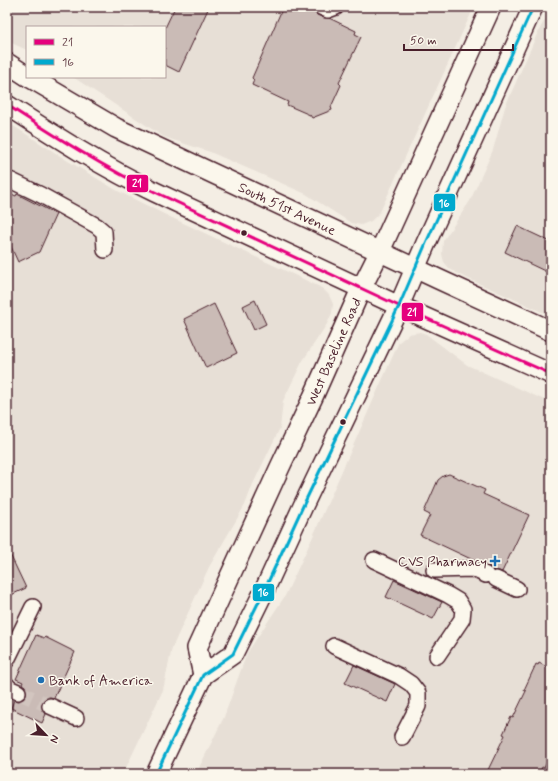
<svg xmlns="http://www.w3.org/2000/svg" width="558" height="781" font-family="Mynerve,sans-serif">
<rect width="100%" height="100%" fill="#f4eee4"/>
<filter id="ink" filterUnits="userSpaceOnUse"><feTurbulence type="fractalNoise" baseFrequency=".025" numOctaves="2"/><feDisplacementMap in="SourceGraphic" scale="8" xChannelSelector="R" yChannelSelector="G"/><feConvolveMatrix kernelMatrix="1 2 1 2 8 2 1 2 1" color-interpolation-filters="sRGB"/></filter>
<g filter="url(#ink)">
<g fill="#e7dfd6">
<path d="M7 7H474L380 212 371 221 361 225 351 223 306 194 210 152 164 137 73 77H165V27H27V50L7 41Z"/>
<path d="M551 9V316L460 275 450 269 444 262 442 254 443 241 470 201 493 150 505 107 538 32Z"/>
<path d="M7 122 68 161 116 190 166 215 318 286 323 289 329 295 333 304 332 313 327 324 302 362 283 401 280 428 253 484 245 505 209 567 172 648 163 690 123 774H7Z"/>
<path d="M420 332 426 334 467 365 551 403V774H196L224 717 247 653 285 596 310 543 399 342 409 334Z"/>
</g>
<g fill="#cabbb6" stroke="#4a1f2b">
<path d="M175 7H209L179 72 165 65V28Z"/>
<path d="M283 7H304L313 11 317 15 324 18H329L356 31 355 34 361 37 339 83 341 85 331 107 332 110 312 118 310 115 287 105 288 102 252 85 254 80 252 78Z"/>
<path d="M7 192 16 196 17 194 56 214 39 252 18 262 7 238Z"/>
<path d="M517 226 551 242V274L505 252Z"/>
<path d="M255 300 266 324 254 330 243 306Z"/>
<path d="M214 304 237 353 206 368 184 319Z"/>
<path d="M449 474 485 490 483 494 529 515 502 572 496 570 494 571 490 567 473 560 420 535 430 515 424 512 438 480 443 476Z"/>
<path d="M7 548 26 588 7 597Z"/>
<path d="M394 580 442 602 433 619 386 597Z"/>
<path d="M36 635 44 638 45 637 75 652 54 698 50 697 45 698 42 703 41 707 42 711 46 714 42 723 11 708 14 700 19 701 23 699 26 695 27 691 25 686 22 684 23 682 16 679Z"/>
<path d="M539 663 551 669V746L547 755 550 756 544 768 542 767 539 774H486L505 735 503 734 511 717 513 718 526 691 524 690 536 664 538 665Z"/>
<path d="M354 665 395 684 387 702 345 683Z"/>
</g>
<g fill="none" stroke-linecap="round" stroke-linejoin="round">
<path stroke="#d2c5bf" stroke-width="15" stroke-dasharray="15 8" stroke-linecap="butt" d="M18 692 50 706"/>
<g stroke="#4a1f2b" stroke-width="18">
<g id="minor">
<path d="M321 7 328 10 336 7"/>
<path d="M7 179 12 181 41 195 97 226 104 232 105 250"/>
<path d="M374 560 448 595 458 601 463 609 462 619 437 656"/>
<path d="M434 570 473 569 486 575"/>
<path d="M496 579 517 589"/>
<path d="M334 646 399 676 411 684 418 693V706L402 737"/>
<path d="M7 660 33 607"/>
<path d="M7 685 9 688 18 692"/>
<path d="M50 706 76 718"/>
</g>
</g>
<g stroke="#4a1f2b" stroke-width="22">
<g id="major">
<path d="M7 63 27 76"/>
<path id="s1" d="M29 77 116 128 438 279 551 331"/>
<path d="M7 105C55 136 103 167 155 192L399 306 551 374"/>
<path id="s2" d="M203 675 197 648 280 467 313 397 361 289 380 251 491 7"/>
<path d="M156 774 203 675 233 654 264 591 303 506 399 306 426 243 533 7"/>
</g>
</g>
<use href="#minor" stroke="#fbf7ec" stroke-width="15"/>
<use href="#major" stroke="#fbf7ec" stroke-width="19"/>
<g stroke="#fbf7ec" stroke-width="6">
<path id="bus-1" d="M7 105C55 136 103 167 155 192L399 306 551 374"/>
</g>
<g stroke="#fbf7ec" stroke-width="6">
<path id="bus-2" d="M156 774 203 675 233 654 264 591 303 506 399 306 426 243 533 7"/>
</g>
<use href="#bus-1" stroke="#e5007d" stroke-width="3"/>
<use href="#bus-2" stroke="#00a9ce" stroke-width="3"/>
</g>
</g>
<g fill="#4a1f2b" stroke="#fbf7ec" stroke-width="1.5">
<circle cx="244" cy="233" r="3.5"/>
<circle cx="343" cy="422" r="3.5"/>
</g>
<g fill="#1f6fb2" stroke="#fbf7ec" stroke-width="1.5">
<path d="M493 555h4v4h4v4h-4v4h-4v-4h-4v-4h4z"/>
<circle cx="41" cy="680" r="4"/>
</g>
<g text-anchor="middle" stroke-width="3" stroke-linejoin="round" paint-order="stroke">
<g font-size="14" fill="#4a1f2b" stroke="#fbf7ec">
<text dy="5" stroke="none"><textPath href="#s1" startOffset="290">South 51st Avenue</textPath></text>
<text dy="5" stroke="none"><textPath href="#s2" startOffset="354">West Baseline Road</textPath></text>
</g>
<g font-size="14" fill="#4a1f2b" stroke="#fbf7ec" text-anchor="end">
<text x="487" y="566">CVS Pharmacy</text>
<text x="49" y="685" text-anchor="start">Bank of America</text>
</g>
</g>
<g stroke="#fbf7ec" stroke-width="1.5">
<rect x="126" y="174" width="23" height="19" rx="4" fill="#e5007d"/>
<rect x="433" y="193" width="23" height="19" rx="4" fill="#00a9ce"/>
<rect x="401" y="302" width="23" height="20" rx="4" fill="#e5007d"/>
<rect x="252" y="583" width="23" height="19" rx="4" fill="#00a9ce"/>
</g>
<g font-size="11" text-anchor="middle" font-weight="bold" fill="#fff">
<text x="137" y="187">21</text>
<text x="444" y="207">16</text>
<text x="412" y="316">21</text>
<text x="263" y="596">16</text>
</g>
<rect width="558" height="781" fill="none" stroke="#fbf7ec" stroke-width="24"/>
<rect x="12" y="12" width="534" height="757" fill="none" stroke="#4a1f2b" stroke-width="1.5" filter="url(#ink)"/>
<rect x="26" y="26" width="140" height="52" fill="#fbf7ec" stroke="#b4a19f"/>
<rect x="34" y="39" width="20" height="6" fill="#e5007d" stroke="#b4a19f"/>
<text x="62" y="46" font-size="12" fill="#4a1f2b">21</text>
<rect x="34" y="59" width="20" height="6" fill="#00a9ce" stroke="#b4a19f"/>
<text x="62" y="66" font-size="12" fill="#4a1f2b">16</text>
<g transform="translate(46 735) rotate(115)" stroke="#fbf7ec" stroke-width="3" paint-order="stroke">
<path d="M0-3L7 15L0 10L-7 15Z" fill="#4a1f2b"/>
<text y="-6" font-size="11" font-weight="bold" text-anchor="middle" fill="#4a1f2b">N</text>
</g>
<path d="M404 44v6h109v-6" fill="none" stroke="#4a1f2b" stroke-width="2"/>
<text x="410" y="44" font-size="12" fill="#4a1f2b" stroke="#fbf7ec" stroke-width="3" paint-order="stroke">50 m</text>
</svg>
